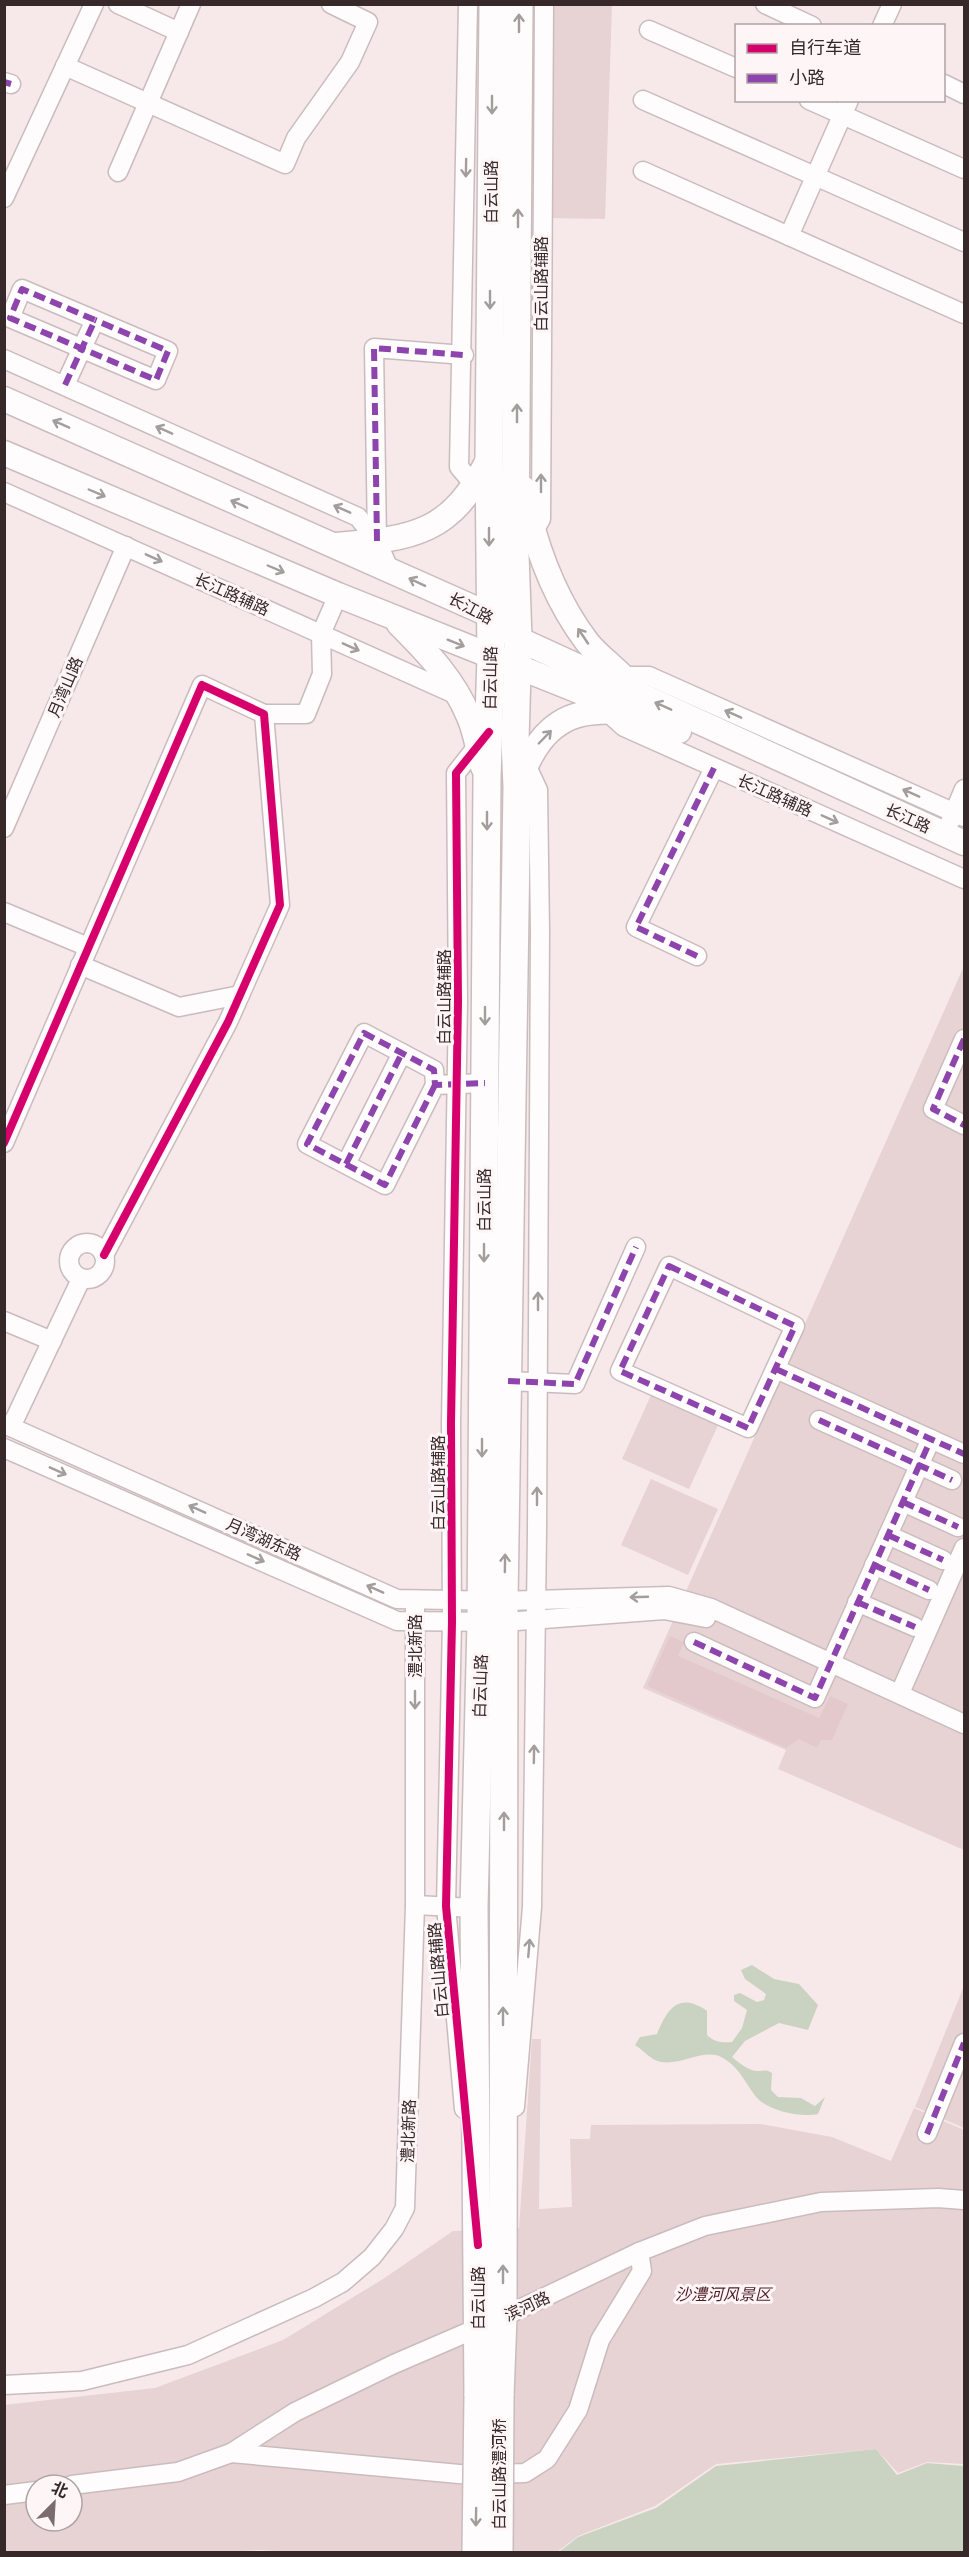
<svg xmlns="http://www.w3.org/2000/svg" width="969" height="2557" font-family="Lora,'Noto Sans SC',serif">
<rect width="100%" height="100%" fill="#f7e9ea"/>
<g fill="#e7d2d4" fill-rule="evenodd">
<path d="M551 5H612L605 219 547 218Z"/>
<path d="M964 966V1850L778 1769 786 1750 643 1688Z"/>
<path d="M652 1393 719 1423 689 1489 622 1459Z"/>
<path d="M651 1479 718 1509 688 1575 621 1545Z"/>
<path d="M964 1986V2128L915 2107Z"/>
<path d="M532 2039H541L539 2209 572 2207 570 2139H590L591 2125 760 2124 832 2137 891 2161 914 2108 964 2130V2464L927 2462 898 2473 876 2449 716 2464 655 2506 578 2536 557 2552H291L260 2550 224 2552H5L4 2405 155 2388 283 2340 383 2279 453 2231 519 2228ZM36 2485H72V2521H36Z"/>
</g>
<path fill="#e4c9cc" d="M670 1636 684 1642 678 1656 819 1718 830 1696 848 1704 832 1740H821L817 1748 799 1739 786 1748 647 1686Z"/>
<g fill="#cad3c1">
<path d="M752 1965 774 1979 799 1984 818 2005 808 2030 779 2023 745 2041 732 2057C739 2063 749 2071 758 2071 765 2071 766 2069 772 2073L771 2090 778 2097 801 2098 815 2106 825 2097 818 2114C801 2118 769 2111 757 2098 745 2083 739 2066 721 2057 701 2047 675 2071 653 2059 647 2055 641 2049 635 2045L640 2037 657 2034C667 2010 678 1991 707 2011V2035C714 2042 722 2043 732 2042L742 2028 747 2010 734 2001V1995L740 1993 757 2002 764 2000 766 1994 745 1979 741 1970Z"/>
<path d="M876 2449 897 2475 927 2463 964 2466V2552H559L578 2537 656 2508 716 2466Z"/>
</g>
<g fill="none" stroke-linecap="round" stroke-linejoin="round">
<g stroke="#cabcbe" stroke-width="21">
<g id="minor">
<path d="M118 4 179 32"/>
<path d="M468 4 459 467 481 493"/>
<path d="M765 4 812 26"/>
<path d="M882 26 892 4"/>
<path d="M649 30 736 68"/>
<path d="M65 66 285 164 296 138 350 62 368 22 331 4"/>
<path d="M4 82 11 84"/>
<path d="M944 84 964 94"/>
<path d="M643 100 964 242"/>
<path d="M809 100 964 169"/>
<path d="M643 171 964 314"/>
<path d="M118 172 191 4"/>
<path d="M4 198 94 4"/>
<path d="M789 236 849 100"/>
<path d="M4 359 358 517 377 541 389 569"/>
<path d="M65 385 95 320 22 289 10 318 156 380 168 351 95 320"/>
<path d="M4 492 459 696"/>
<path d="M532 534 541 519 544 4"/>
<path d="M377 541 374 348 464 355"/>
<path d="M612 676H649L964 817"/>
<path d="M603 708 624 727 964 879"/>
<path d="M264 714H306L322 674 321 634 338 595"/>
<path d="M950 822 964 789"/>
<path d="M4 828 126 546"/>
<path d="M4 912 88 947"/>
<path d="M697 956 636 927 714 768"/>
<path d="M80 965 179 1007 240 995"/>
<path d="M964 1039 933 1109 964 1125"/>
<path d="M435 1085 385 1185 307 1144 364 1033 434 1070 435 1085 485 1083"/>
<path d="M4 1143 202 685 264 714 280 905 228 1022 104 1255"/>
<path d="M346 1164 402 1053"/>
<circle cx="87" cy="1261" r="18"/>
<path d="M669 1266 795 1326 748 1428 620 1371Z"/>
<path d="M4 1321 52 1341"/>
<path d="M776 1369 964 1454"/>
<path d="M508 1381 575 1384 636 1247"/>
<path d="M819 1420 952 1480"/>
<path d="M4 1424 397 1599 504 1601 669 1596 711 1608 964 1724"/>
<path d="M11 1427 81 1279"/>
<path d="M4 1448 397 1621 504 1622 664 1610 706 1618"/>
<path d="M903 1502 958 1527"/>
<path d="M888 1535 943 1560"/>
<path d="M874 1565 929 1590"/>
<path d="M857 1602 915 1627"/>
<path d="M694 1642 815 1698 931 1439"/>
<path d="M900 1693 964 1548"/>
<path d="M415 1905 474 1908"/>
<path d="M515 2107 532 1907 537 1532 540 931 538 790 523 758"/>
<path d="M464 2109 446 1906 452 1622 451 1423 458 1002 456 773 482 740"/>
<path d="M927 2134 964 2043"/>
<path d="M4 2385 82 2381 188 2355 314 2298 343 2282 372 2257 394 2229 405 2208 415 1905V1600"/>
<path d="M231 2453 470 2475 525 2473 547 2459 578 2410 600 2340 642 2271 639 2252"/>
<path d="M72 2485 178 2472 231 2453 295 2412 394 2364 503 2317 639 2252 705 2226 821 2202 938 2198 964 2200"/>
<path d="M4 2495 36 2491"/>
</g>
</g>
<g stroke="#cabcbe" stroke-width="27">
<g id="major">
<path d="M4 399 490 615 518 639 964 843"/>
<path d="M4 453 338 595 679 731"/>
<path d="M523 488C534 543 553 597 587 642 598 656 613 666 624 678"/>
<path d="M336 545C415 538 451 534 489 458"/>
<path d="M399 624C427 652 454 680 469 717 476 733 478 751 483 767"/>
<path d="M517 787C529 755 545 722 582 714 595 711 610 712 624 711"/>
</g>
</g>
<g stroke="#cabcbe" stroke-width="30">
<g id="highway">
<path d="M478 2396 474 1908 481 1622 487 778 491 657 489 458 493 4"/>
<path d="M500 2396 503 2317 504 1601 517 787 515 740 518 639 515 554 519 4"/>
</g>
</g>
<use href="#minor" stroke="#fefcfc" stroke-width="18"/>
<use href="#major" stroke="#fefcfc" stroke-width="24"/>
<use href="#highway" stroke="#fefcfc" stroke-width="27"/>
<g stroke="#cabcbe" stroke-width="30" stroke-linecap="butt">
<g id="highway-bridge">
<path d="M476 2552 478 2396"/>
<path d="M499 2552 500 2396"/>
</g>
</g>
<use href="#highway-bridge" stroke="#fefcfc" stroke-width="27"/>
<g stroke="#8e44ad" stroke-width="6" stroke-dasharray="12 6" stroke-linecap="butt">
<path d="M4 82 11 84"/>
<path d="M65 385 95 320 22 289 10 318 156 380 168 351 95 320"/>
<path d="M377 541 374 348 464 355"/>
<path d="M697 956 636 927 714 768"/>
<path d="M964 1039 933 1109 964 1125"/>
<path d="M435 1085 385 1185 307 1144 364 1033 434 1070 435 1085 485 1083"/>
<path d="M346 1164 402 1053"/>
<path d="M669 1266 795 1326 748 1428 620 1371Z"/>
<path d="M776 1369 964 1454"/>
<path d="M508 1381 575 1384 636 1247"/>
<path d="M819 1420 952 1480"/>
<path d="M903 1502 958 1527"/>
<path d="M888 1535 943 1560"/>
<path d="M874 1565 929 1590"/>
<path d="M857 1602 915 1627"/>
<path d="M694 1642 815 1698 931 1439"/>
<path d="M927 2134 964 2043"/>
</g>
<g stroke="#fef5f6" stroke-width="11">
<g id="cycleway">
<path d="M4 1143 202 685 264 714 280 905 228 1022 104 1255"/>
<path d="M478 2245 446 1906 452 1622 451 1423 458 1002 456 773 489 732"/>
</g>
</g>
<use href="#cycleway" stroke="#d6006c" stroke-width="8"/>
</g>
<defs><path id="oneway-shaft" d="M-6 0H5M1.5-3L5.5 0L1.5 3" fill="none" stroke-width="1.6" stroke-linecap="round" stroke-linejoin="round" transform="scale(1.5)"/></defs>
<g stroke="#a49d9e">
<use href="#oneway-shaft" transform="translate(519 23) rotate(-90)"/>
<use href="#oneway-shaft" transform="translate(492 105) rotate(90)"/>
<use href="#oneway-shaft" transform="translate(466 168) rotate(91)"/>
<use href="#oneway-shaft" transform="translate(518 218) rotate(-90)"/>
<use href="#oneway-shaft" transform="translate(490 300) rotate(90)"/>
<use href="#oneway-shaft" transform="translate(517 413) rotate(-90)"/>
<use href="#oneway-shaft" transform="translate(61 424) rotate(-156)"/>
<use href="#oneway-shaft" transform="translate(164 430) rotate(-156)"/>
<use href="#oneway-shaft" transform="translate(541 483) rotate(-90)"/>
<use href="#oneway-shaft" transform="translate(97 493) rotate(23)"/>
<use href="#oneway-shaft" transform="translate(239 504) rotate(-156)"/>
<use href="#oneway-shaft" transform="translate(342 509) rotate(-156)"/>
<use href="#oneway-shaft" transform="translate(489 537) rotate(90)"/>
<use href="#oneway-shaft" transform="translate(154 558) rotate(24)"/>
<use href="#oneway-shaft" transform="translate(276 569) rotate(23)"/>
<use href="#oneway-shaft" transform="translate(417 582) rotate(-155)"/>
<use href="#oneway-shaft" transform="translate(583 636) rotate(-124)"/>
<use href="#oneway-shaft" transform="translate(456 643) rotate(22)"/>
<use href="#oneway-shaft" transform="translate(351 647) rotate(24)"/>
<use href="#oneway-shaft" transform="translate(663 706) rotate(-156)"/>
<use href="#oneway-shaft" transform="translate(733 714) rotate(-156)"/>
<use href="#oneway-shaft" transform="translate(545 737) rotate(-46)"/>
<use href="#oneway-shaft" transform="translate(911 793) rotate(-156)"/>
<use href="#oneway-shaft" transform="translate(830 819) rotate(24)"/>
<use href="#oneway-shaft" transform="translate(487 821) rotate(90)"/>
<use href="#oneway-shaft" transform="translate(485 1016) rotate(90)"/>
<use href="#oneway-shaft" transform="translate(484 1253) rotate(90)"/>
<use href="#oneway-shaft" transform="translate(538 1301) rotate(-90)"/>
<use href="#oneway-shaft" transform="translate(482 1448) rotate(90)"/>
<use href="#oneway-shaft" transform="translate(58 1471) rotate(24)"/>
<use href="#oneway-shaft" transform="translate(537 1496) rotate(-90)"/>
<use href="#oneway-shaft" transform="translate(197 1509) rotate(-156)"/>
<use href="#oneway-shaft" transform="translate(256 1558) rotate(24)"/>
<use href="#oneway-shaft" transform="translate(505 1563) rotate(-89)"/>
<use href="#oneway-shaft" transform="translate(375 1589) rotate(-156)"/>
<use href="#oneway-shaft" transform="translate(639 1597) rotate(178)"/>
<use href="#oneway-shaft" transform="translate(415 1700) rotate(90)"/>
<use href="#oneway-shaft" transform="translate(534 1754) rotate(-89)"/>
<use href="#oneway-shaft" transform="translate(504 1821) rotate(-90)"/>
<use href="#oneway-shaft" transform="translate(529 1948) rotate(-85)"/>
<use href="#oneway-shaft" transform="translate(503 2016) rotate(-90)"/>
<use href="#oneway-shaft" transform="translate(503 2274) rotate(-90)"/>
<use href="#oneway-shaft" transform="translate(476 2517) rotate(91)"/>
</g>
<g text-anchor="middle" stroke-width="6" stroke-linejoin="round" paint-order="stroke">
<g font-size="16" fill="#37282a" stroke="#fef5f6">
<text transform="translate(491 192) rotate(-90)" y="6">白云山路</text>
<text transform="translate(541 284) rotate(-90)" y="6">白云山路辅路</text>
<text transform="translate(232 594) rotate(24)" y="6">长江路辅路</text>
<text transform="translate(471 608) rotate(28)" y="6">长江路</text>
<text transform="translate(490 678) rotate(-89)" y="6">白云山路</text>
<text transform="translate(65 687) rotate(-67)" y="6">月湾山路</text>
<text transform="translate(775 795) rotate(24)" y="6">长江路辅路</text>
<text transform="translate(908 818) rotate(24)" y="6">长江路</text>
<text transform="translate(444 997) rotate(-90)" y="6">白云山路辅路</text>
<text transform="translate(484 1200) rotate(-90)" y="6">白云山路</text>
<text transform="translate(438 1483) rotate(-90)" y="6">白云山路辅路</text>
<text transform="translate(264 1539) rotate(24)" y="6">月湾湖东路</text>
<text transform="translate(415 1646) rotate(-90)" y="6">澧北新路</text>
<text transform="translate(480 1686) rotate(-88)" y="6">白云山路</text>
<text transform="translate(438 1970) rotate(-95)" y="6">白云山路辅路</text>
<text transform="translate(408 2131) rotate(-88)" y="6">澧北新路</text>
<text transform="translate(478 2298) rotate(-90)" y="6">白云山路</text>
<text transform="translate(527 2306) rotate(-25)" y="6">滨河路</text>
<text transform="translate(499 2474) rotate(-90)" y="6">白云山路澧河桥</text>
</g>
<g font-size="16" font-style="italic" fill="#4c1c25" stroke="#fef5f6">
<text x="723" y="2300">沙澧河风景区</text>
</g>
</g>
<rect width="969" height="2557" fill="none" stroke="#37282a" stroke-width="12"/>
<rect x="735" y="24" width="210" height="78" fill="#fef5f6" stroke="#aea3a4" stroke-width="1.5"/>
<rect x="747" y="44" width="30" height="9" fill="#d6006c" stroke="#aea3a4" stroke-width="1.5"/>
<text x="789" y="54" font-size="18" fill="#37282a">自行车道</text>
<rect x="747" y="74" width="30" height="9" fill="#8e44ad" stroke="#aea3a4" stroke-width="1.5"/>
<text x="789" y="84" font-size="18" fill="#37282a">小路</text>
<g transform="translate(54 2503) rotate(24)"><circle r="28" fill="#fef5f6" stroke="#aea3a4" stroke-width="1.5"/>
<path d="M0-4.5L10 22L0 15L-10 22Z" fill="#7a6c6d"/>
<text y="-9" font-size="16" font-weight="bold" text-anchor="middle" fill="#37282a">北</text>
</g>
</svg>
